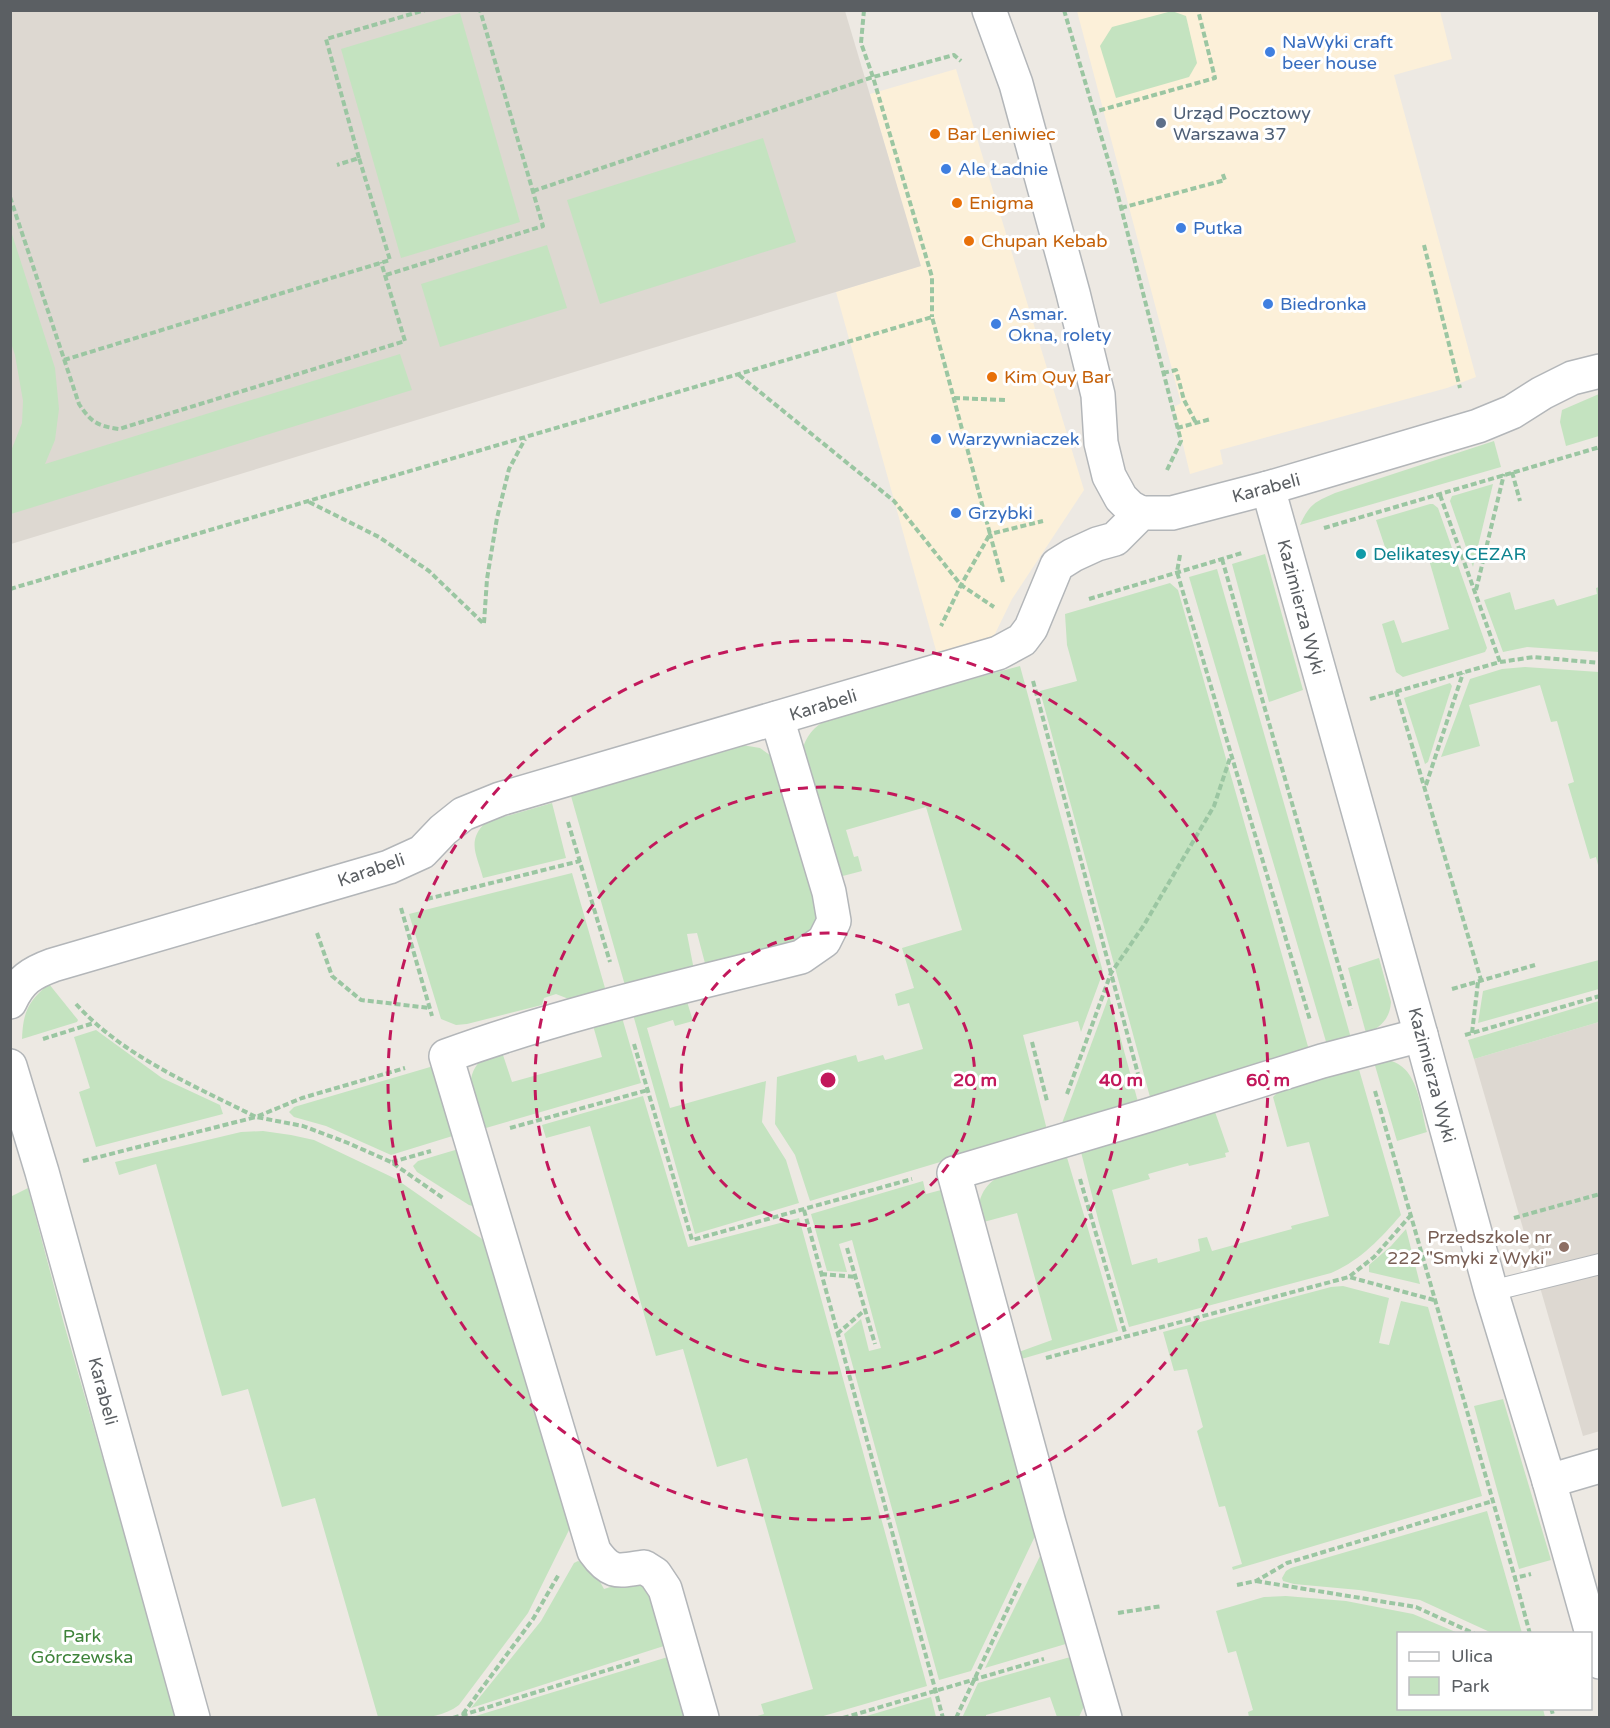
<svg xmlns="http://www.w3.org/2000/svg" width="1610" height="1728" font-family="'Varela Round',sans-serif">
<rect width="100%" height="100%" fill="#ede9e3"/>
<g fill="#fcf0d9">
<path d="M1077 11H1440L1452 59 1394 75 1476 377 1447 388 1220 450 1223 464 1190 474 1174 407 1181 403Z"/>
<path d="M956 69 1084 490 1012 599 992 640 937 654 836 292 920 266 870 94Z"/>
</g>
<g fill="#ddd8d1">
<path d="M11 11H845L921 266 11 544Z"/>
<path d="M1599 1022 1600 1431 1583 1436 1474 1059Z"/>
</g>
<g fill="#c4e3c0">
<path d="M1172 11 1186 16 1197 63 1189 77 1116 98 1100 46 1112 27Z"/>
<path d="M460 13 520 222 401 258 341 49Z"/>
<path d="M763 138 796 242 600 304 567 200Z"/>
<path d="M10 228 55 368 59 409 55 440 45 464 400 354 412 390 11 514V451L22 423 23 401 15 355 11 343Z"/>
<path d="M547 245 567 308 440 347 421 284Z"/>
<path d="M1599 394V436L1566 446 1560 422 1562 410Z"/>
<path d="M1494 441 1501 467 1300 525C1309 505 1314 502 1335 493Z"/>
<path d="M1493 484 1473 567 1450 501 1452 496 1456 495Z"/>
<path d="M1430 504H1433L1438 508 1487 648 1485 652 1403 677 1396 672 1382 624 1394 620 1402 643 1449 629 1427 553 1390 562 1376 520Z"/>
<path d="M1265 554 1303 690 1269 702 1232 564Z"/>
<path d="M1217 569 1351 1038 1327 1045 1189 577Z"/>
<path d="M1170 583 1178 590 1309 1050 1150 1097 1040 691 1077 681 1067 645 1065 614Z"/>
<path d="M1599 587V652L1527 647 1503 652 1484 600 1510 592 1515 610 1554 599 1557 606 1597 594 1596 588Z"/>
<path d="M1020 666 1103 972 1081 1032 1078 1021 1023 1035 1047 1130 810 1201 795 1155 775 1124 777 1077 856 1055 858 1062 883 1055 885 1060 923 1049 909 1003 898 1006 895 994 914 988 902 948 962 930 926 807 846 830 854 857 858 856 862 871 835 878 802 751C807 733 816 725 832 717Z"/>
<path d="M1525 667 1599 672V869L1596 857 1590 859 1568 784 1574 782 1557 721 1551 722 1540 685 1469 705 1480 746 1441 757 1470 679 1502 669Z"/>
<path d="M1450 683 1452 686 1428 762 1425 764 1404 698Z"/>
<path d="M742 745 760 748 777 760 821 906C819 912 817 922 813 928 799 949 731 960 706 967L697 933 687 934 694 970 626 989 571 796Z"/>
<path d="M552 803 566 858 483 878C477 855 466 841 486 822Z"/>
<path d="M572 873 607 995 579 1003 556 994 544 998 542 1005 467 1024 456 1025 441 1019 409 914Z"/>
<path d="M1379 958 1391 1002C1390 1018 1381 1028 1366 1033L1348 968Z"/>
<path d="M1599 960V989L1478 1023 1483 991Z"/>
<path d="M49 984 78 1020 77 1022 22 1039C23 1012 28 1001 49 984Z"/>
<path d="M685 995 693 1021 675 1026 673 1020 647 1028 670 1108 766 1081 762 1122 786 1160 799 1203 695 1234 632 1011Z"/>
<path d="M1109 996 1138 1102 1061 1126Z"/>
<path d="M1599 1001V1022L1474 1059 1468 1040Z"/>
<path d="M621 1014 641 1083 479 1130C474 1108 462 1080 480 1061 485 1056 495 1053 501 1049L512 1082 602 1057 592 1022Z"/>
<path d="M96 1030 162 1078 220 1105 223 1114 96 1147 79 1092 90 1088 74 1037Z"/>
<path d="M1384 1060C1418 1062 1420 1106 1427 1132L1397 1141 1374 1062Z"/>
<path d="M437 1065 459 1134 391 1155 326 1126 294 1117 289 1112 294 1107Z"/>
<path d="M1358 1066 1401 1215C1380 1239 1361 1260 1331 1273L1129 1327 1099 1223 1081 1152 1214 1109 1229 1152 1225 1153 1226 1157 1189 1166 1188 1163 1148 1174 1150 1179 1112 1190 1132 1265 1157 1258 1158 1263 1200 1251 1198 1239 1207 1237 1212 1251 1292 1229 1291 1226 1329 1216 1309 1142 1287 1147 1273 1097 1279 1091Z"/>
<path d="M643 1096 688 1247 799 1218 927 1686 820 1717H754L764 1714 761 1704 813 1689 747 1458 717 1467 683 1349 656 1356 590 1126 546 1138 542 1125Z"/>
<path d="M263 1131 291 1135 314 1140 396 1179 492 1246 571 1526 528 1613 459 1705C435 1723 406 1717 378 1717L315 1498 282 1507 248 1389 222 1396 156 1164 119 1175 115 1162 241 1132Z"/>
<path d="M462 1148 476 1207 469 1205 417 1172 413 1166 418 1161Z"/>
<path d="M1066 1154 1118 1331 1018 1360 1016 1353 1052 1340 1017 1213 980 1223C979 1217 978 1211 979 1205 984 1168 1038 1162 1066 1154Z"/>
<path d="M923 1181 926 1194 941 1190 1037 1532 971 1671 939 1680 844 1334 861 1319 869 1351 881 1348 852 1240 839 1244 847 1272 827 1271 811 1214Z"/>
<path d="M28 1188 64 1324 177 1717 11 1718 10 1197Z"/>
<path d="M1406 1229 1420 1284 1369 1272V1265L1391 1246Z"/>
<path d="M1343 1286 1389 1298 1379 1343 1389 1345 1401 1301 1428 1307 1482 1496 1233 1570 1232 1567 1242 1564 1225 1506 1219 1507 1197 1431 1203 1427 1187 1369 1174 1371 1163 1332 1331 1287Z"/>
<path d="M1503 1399 1551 1560 1519 1569 1474 1406Z"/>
<path d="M1487 1511 1522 1633H1492L1420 1600 1359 1590 1294 1584 1283 1581 1282 1578 1286 1571 1291 1568Z"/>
<path d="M1043 1550 1069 1643 985 1668Z"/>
<path d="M578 1561C591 1565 598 1578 604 1589L636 1579 649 1587 667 1645 471 1708 541 1621 574 1563Z"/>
<path d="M1286 1596 1346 1601 1413 1614 1458 1633 1398 1634V1708L1543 1709 1545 1717H1249L1248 1712 1253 1710 1236 1651 1228 1653 1216 1611 1264 1597Z"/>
<path d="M671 1656 690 1718H469Z"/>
<path d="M1074 1656 1086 1702 1079 1717H1057L1050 1697 986 1715V1717L962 1718 978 1683Z"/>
<path d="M931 1697 936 1717H863Z"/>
</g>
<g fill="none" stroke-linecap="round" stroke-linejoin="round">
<g stroke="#b3b6b9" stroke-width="22">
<path id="lane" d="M1491 1291 1600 1264"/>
</g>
<g stroke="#b3b6b9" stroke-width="36">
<g id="street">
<path d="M989 10 1016 84 1073 293 1098 395 1101 443 1109 476 1121 498 1130 507 1141 513"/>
<path d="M1268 488 1421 1035 1491 1291 1549 1481 1600 1662"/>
<path d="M10 1002C20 980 31 973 53 965L389 867 422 852 443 830 463 814 500 799 998 653 1022 640 1031 628 1057 565 1073 555 1097 544 1115 539 1141 513H1172L1268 488 1478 426 1512 412 1542 393 1572 378 1600 371"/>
<path d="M10 1066 42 1172 193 1718"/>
<path d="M1549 1481 1600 1466"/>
<path d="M702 1718 665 1589 655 1574 644 1567C618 1571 611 1575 594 1551L446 1056C561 1014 682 987 801 957L824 941 834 921 829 892 777 718"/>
<path d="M1105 1718 1049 1523 954 1173 1149 1115 1322 1061 1421 1035"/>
</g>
</g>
<g stroke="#9bc6a2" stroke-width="4" stroke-dasharray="6 3" stroke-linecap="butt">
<path d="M864 10 861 43 873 77 932 277V317"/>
<path d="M1064 10 1094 112"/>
<path d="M359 158 326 39 425 10"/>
<path d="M533 191 873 77 954 55 961 61"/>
<path d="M10 197 79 404C91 422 97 426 119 429L405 341 381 262"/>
<path d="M1121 208 1225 180 1222 172"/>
<path d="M1424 245 1460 388"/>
<path d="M386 275 543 226 480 10"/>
<path d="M64 360 390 260 359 158 337 165"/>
<path d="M1163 373 1176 370 1184 400 1196 423"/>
<path d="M739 375 894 501 961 585 994 607"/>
<path d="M954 398 1005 400"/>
<path d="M1177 428 1211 419"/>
<path d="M1167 470 1181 441 1114 180 1094 112 1215 78 1198 10"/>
<path d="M1512 472 1520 501"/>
<path d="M1440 495 1500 662"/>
<path d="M309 502 379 537 429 571 484 624"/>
<path d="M1324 528 1600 447"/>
<path d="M1180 555 1177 572 1310 1020"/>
<path d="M1222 559 1351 1009"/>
<path d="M1003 582 990 534 1043 521"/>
<path d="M10 589 932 317 990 534 961 585 941 626"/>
<path d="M1476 590 1504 474"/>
<path d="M1089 599 1242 553"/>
<path d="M484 623 487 579 497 518 509 469 525 439"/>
<path d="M1033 681 1138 1074"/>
<path d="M1396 691 1481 980"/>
<path d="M1370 699 1500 662 1534 657 1600 663"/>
<path d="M1426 785 1463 673"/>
<path d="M568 822 610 962"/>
<path d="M427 899 580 861"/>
<path d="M401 908 432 1016"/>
<path d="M317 933 332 976 361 1000 430 1008"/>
<path d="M1452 989 1535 965"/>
<path d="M76 1004C124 1057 193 1085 256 1117L302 1098 405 1068"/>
<path d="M1472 1033 1478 982"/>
<path d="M1465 1035 1600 996"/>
<path d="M43 1039 94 1023"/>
<path d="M1032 1042 1047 1101"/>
<path d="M634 1044 692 1240 912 1179"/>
<path d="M1375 1091 1515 1578"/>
<path d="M1067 1094 1111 973 1144 925 1214 806 1231 755"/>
<path d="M510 1128 648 1090"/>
<path d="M83 1161 256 1117 303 1126 348 1143 391 1162 443 1198"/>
<path d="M392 1162 431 1151"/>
<path d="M1080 1179 1126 1336"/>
<path d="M804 1210 943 1718"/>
<path d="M1514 1218 1600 1194"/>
<path d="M847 1248 875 1344"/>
<path d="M821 1274 856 1277"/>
<path d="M1350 1276 1374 1257 1411 1215"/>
<path d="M837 1334 865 1310"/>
<path d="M1046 1358 1349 1277 1434 1300"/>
<path d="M1256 1581 1416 1607 1475 1634"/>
<path d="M1237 1585 1256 1581 1287 1563 1493 1501"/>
<path d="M1118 1613 1162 1606"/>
<path d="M1530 1634 1515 1578 1531 1574"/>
<path d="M1551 1708 1554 1718"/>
<path d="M463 1714 533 1619 559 1574"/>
<path d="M453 1718 640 1660"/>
<path d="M843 1718 1044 1659"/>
<path d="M956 1718 1020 1583"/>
</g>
<use href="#lane" stroke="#fff" stroke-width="20"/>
<use href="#street" stroke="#fff" stroke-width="33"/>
</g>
<g fill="none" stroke="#c2185b" stroke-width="3" stroke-dasharray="10 8">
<circle cx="828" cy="1080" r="147"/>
<circle cx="828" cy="1080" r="293"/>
<circle cx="828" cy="1080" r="440"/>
</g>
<g fill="#3f7fe0" stroke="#fff" stroke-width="2">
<circle cx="1270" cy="52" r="6"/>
<circle cx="946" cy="169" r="6"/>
<circle cx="1181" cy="228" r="6"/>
<circle cx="1268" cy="304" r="6"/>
<circle cx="996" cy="324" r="6"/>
<circle cx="936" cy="439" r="6"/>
<circle cx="956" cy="513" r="6"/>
</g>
<circle fill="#5c6f8a" stroke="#fff" stroke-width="2" cx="1161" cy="123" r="6"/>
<g fill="#e8710a" stroke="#fff" stroke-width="2">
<circle cx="935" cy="134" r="6"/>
<circle cx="957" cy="203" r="6"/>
<circle cx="969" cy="241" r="6"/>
<circle cx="992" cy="377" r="6"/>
</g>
<circle fill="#0f9aa8" stroke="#fff" stroke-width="2" cx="1361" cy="554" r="6"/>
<circle fill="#8d6e63" stroke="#fff" stroke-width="2" cx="1564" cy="1247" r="6"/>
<g text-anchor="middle" stroke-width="6" stroke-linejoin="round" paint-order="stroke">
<g font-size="18" fill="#366cbe" stroke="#fff" text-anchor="start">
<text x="1282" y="48">NaWyki craft<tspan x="1282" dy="21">beer house</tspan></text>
<text x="958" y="175">Ale Ładnie</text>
<text x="1193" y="234">Putka</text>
<text x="1280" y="310">Biedronka</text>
<text x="1008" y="320">Asmar.<tspan x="1008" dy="21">Okna, rolety</tspan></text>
<text x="948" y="445">Warzywniaczek</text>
<text x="968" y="519">Grzybki</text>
</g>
<g font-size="18" fill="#4e5e75" stroke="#fff" text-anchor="start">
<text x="1173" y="119">Urząd Pocztowy<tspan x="1173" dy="21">Warszawa 37</tspan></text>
</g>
<g font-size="18" fill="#c56008" stroke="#fff" text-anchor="start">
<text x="947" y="140">Bar Leniwiec</text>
<text x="969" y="209">Enigma</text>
<text x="981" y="247">Chupan Kebab</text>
<text x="1004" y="383">Kim Quy Bar</text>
</g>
<g font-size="18" fill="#5b5f63" stroke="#fff">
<text transform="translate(1266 488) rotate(-15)" y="6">Karabeli</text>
<text transform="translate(1301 607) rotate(75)" y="6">Kazimierza Wyki</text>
<text transform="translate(823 705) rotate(-17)" y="6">Karabeli</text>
<text transform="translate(371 870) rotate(-19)" y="6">Karabeli</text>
<text transform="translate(1432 1075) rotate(75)" y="6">Kazimierza Wyki</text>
<text transform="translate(103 1391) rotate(75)" y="6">Karabeli</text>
</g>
<g font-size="18" fill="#0d838f" stroke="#fff" text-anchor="start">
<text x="1373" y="560">Delikatesy CEZAR</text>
</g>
<g font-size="18" fill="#785e54" stroke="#fff" text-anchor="end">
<text x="1552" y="1243">Przedszkole nr<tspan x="1552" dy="21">222 "Smyki z Wyki"</tspan></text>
</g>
<g font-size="18" fill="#3e833a" stroke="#fff">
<text x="82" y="1642">Park<tspan x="82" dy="21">Górczewska</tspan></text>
</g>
</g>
<circle cx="828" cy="1080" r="9" fill="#c2185b" stroke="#fff" stroke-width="3"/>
<g font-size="18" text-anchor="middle" font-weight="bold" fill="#c2185b" stroke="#fff" stroke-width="6" stroke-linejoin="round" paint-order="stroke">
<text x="975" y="1086">20 m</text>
<text x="1121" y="1086">40 m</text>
<text x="1268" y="1086">60 m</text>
</g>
<rect width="1610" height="1728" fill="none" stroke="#5b5f63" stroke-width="24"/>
<rect x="1397" y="1632" width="195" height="78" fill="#ffffff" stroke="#bdbfc1" stroke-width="1.5"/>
<rect x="1409" y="1652" width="30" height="9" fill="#ffffff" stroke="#bdbfc1" stroke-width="1.5"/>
<text x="1451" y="1662" font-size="18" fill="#5b5f63">Ulica</text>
<rect x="1409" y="1677" width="30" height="18" fill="#c4e3c0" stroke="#bdbfc1" stroke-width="1.5"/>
<text x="1451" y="1692" font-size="18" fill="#5b5f63">Park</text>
</svg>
